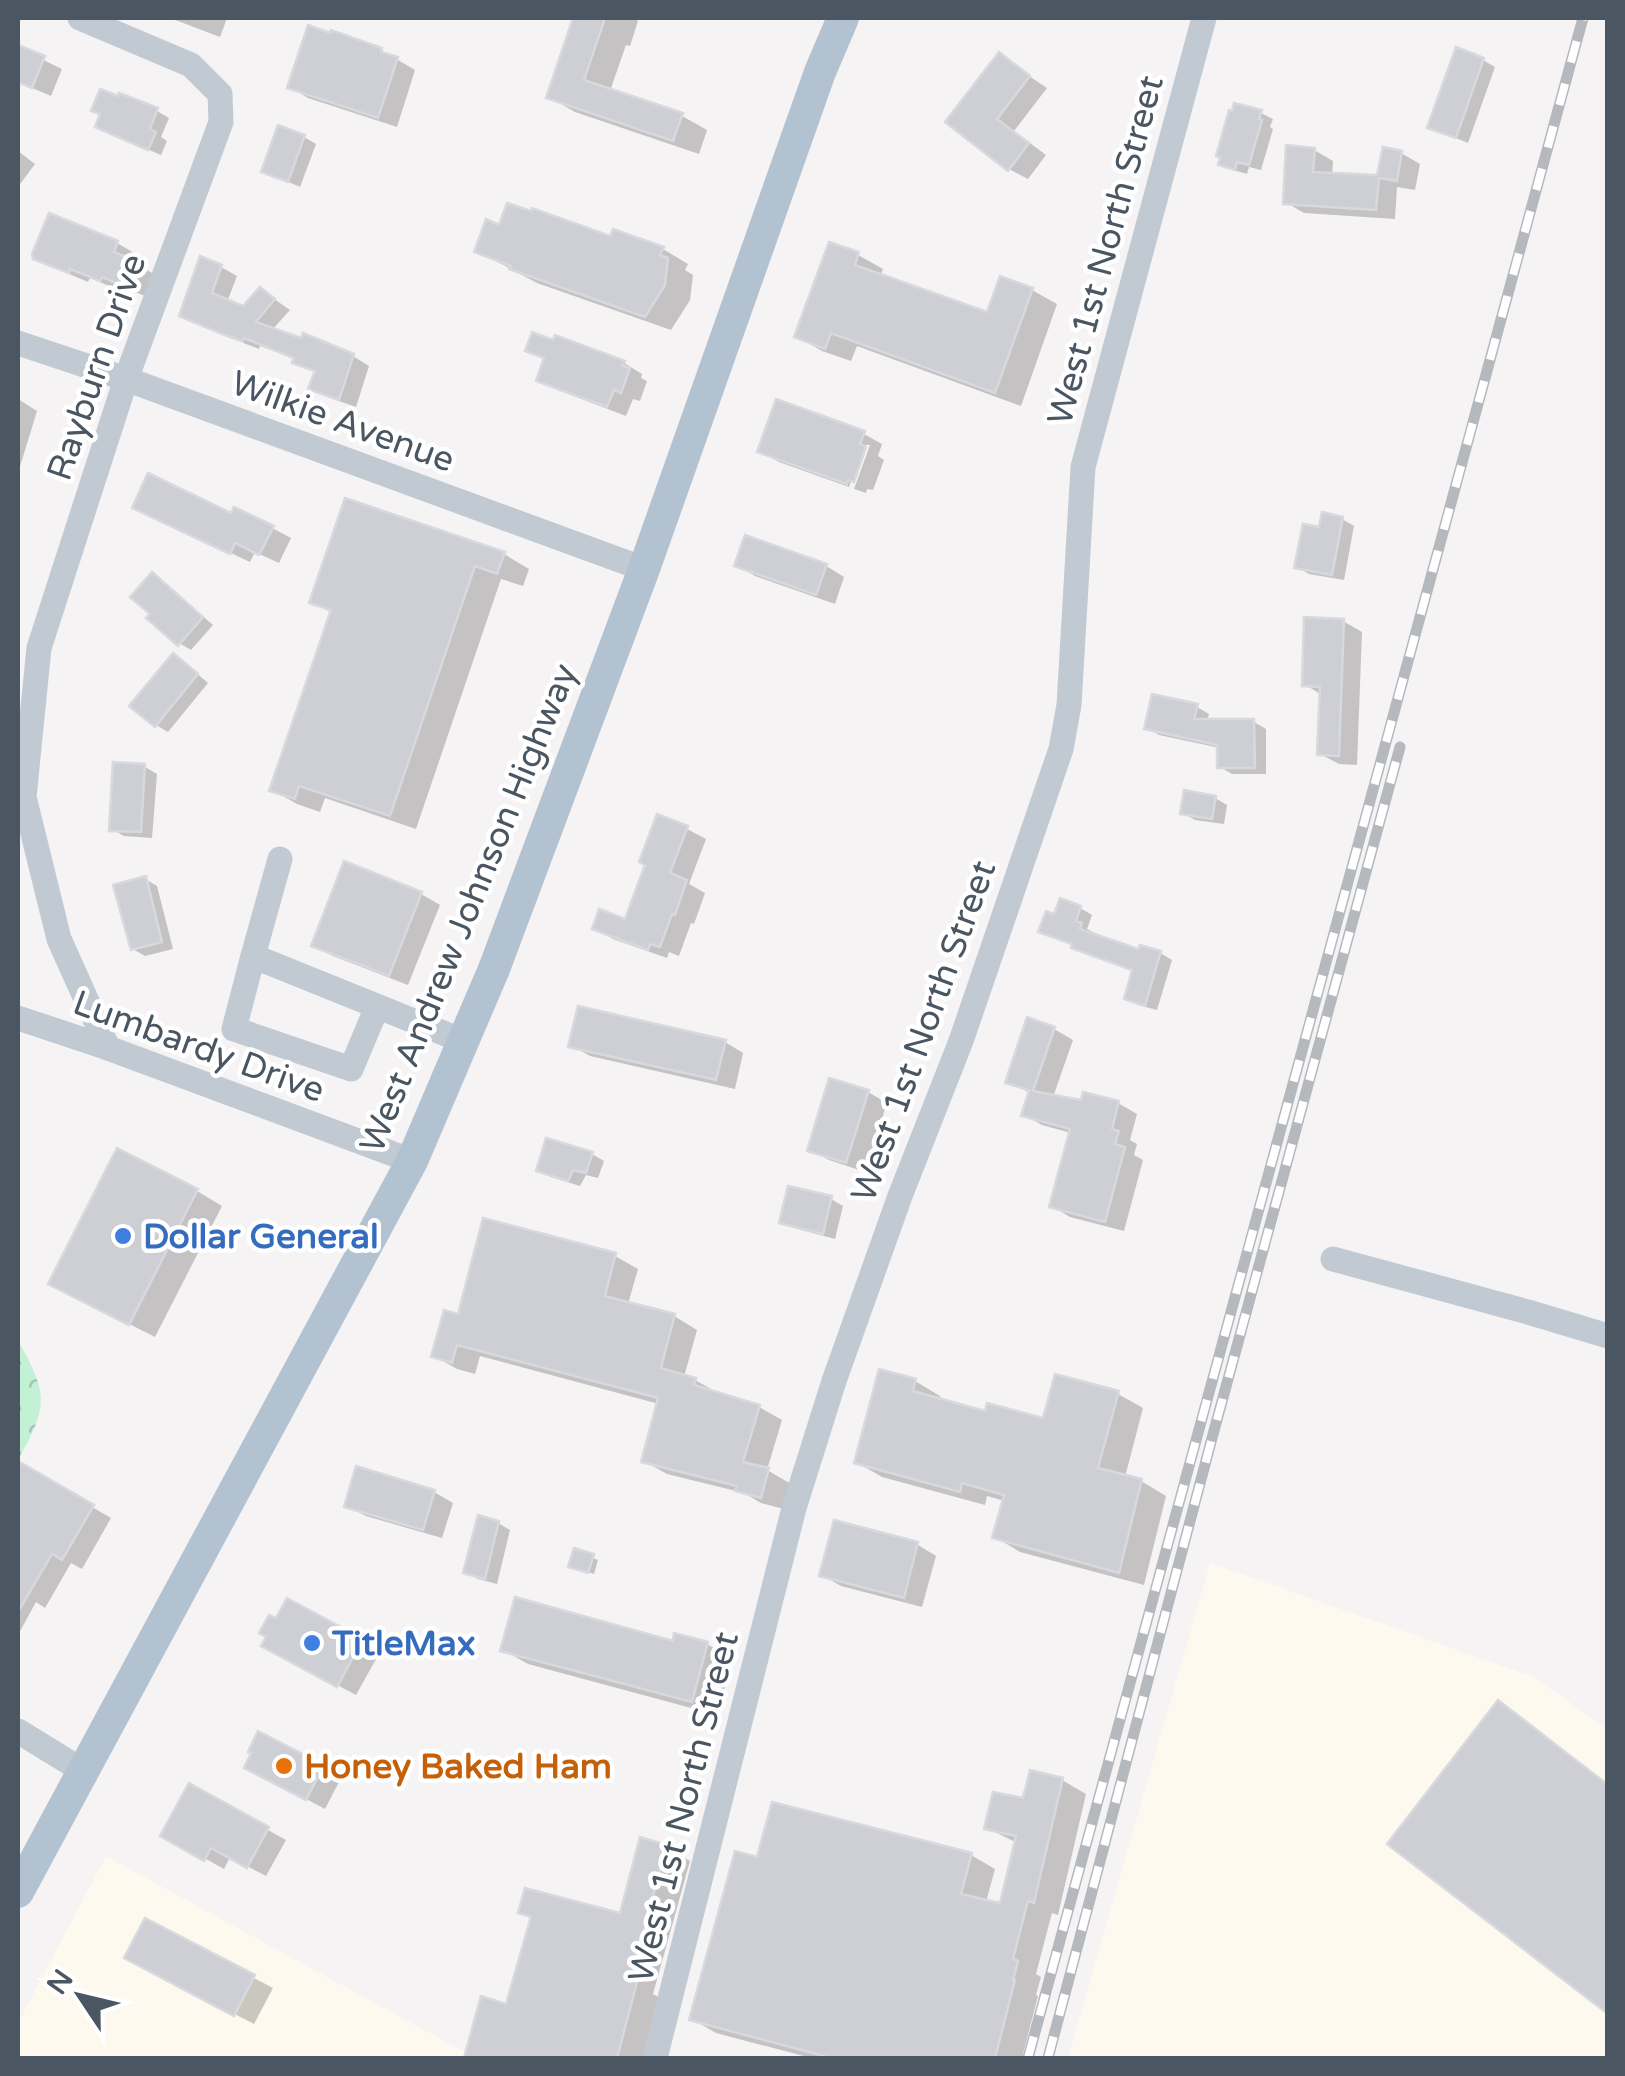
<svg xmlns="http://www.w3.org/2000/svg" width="1625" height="2076" font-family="'Varela Round',sans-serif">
<defs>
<pattern id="forest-crowns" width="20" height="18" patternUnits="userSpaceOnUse" patternTransform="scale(2.5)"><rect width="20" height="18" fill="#c3f1d5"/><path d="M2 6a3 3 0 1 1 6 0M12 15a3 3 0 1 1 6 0" fill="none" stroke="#a0c6b0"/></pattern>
</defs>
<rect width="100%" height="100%" fill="#f5f3f3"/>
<g fill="#fdf9ef">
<path d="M1210 1563 1534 1677 1607 1729V2058H1068Z"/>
<path d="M106 1856 470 2055 469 2058H18V2023Z"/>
</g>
<path fill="url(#forest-crowns)" d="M18 1343 20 1344C49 1396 47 1408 18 1460Z"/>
<g fill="#0003">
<path d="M170 18H227L220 37Z"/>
<path d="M576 18H635L638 21 630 46 626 45 610 91 682 116 707 130 699 154 575 112 549 97Z"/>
<path d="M18 48 62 69 51 96 18 82Z"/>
<path d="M381 50 415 70 397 127 308 98 290 87Z"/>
<path d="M999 56 1047 88 1014 131 1046 155 1028 179 1009 169 949 122Z"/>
<path d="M1483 60 1495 67 1468 143 1430 127Z"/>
<path d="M157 111 169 118 161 137 167 141 161 155 110 133Z"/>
<path d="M1261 113 1273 119 1270 127 1273 129 1261 170 1249 167 1247 174 1233 170 1221 164Z"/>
<path d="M304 137 316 144 300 187 264 171Z"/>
<path d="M1314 150 1333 161 1332 176 1379 178 1401 153 1420 164 1415 190 1397 187 1395 219 1304 213 1285 202Z"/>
<path d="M18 151 35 164 18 187Z"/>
<path d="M533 215 612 239 663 249 688 264 685 270 693 275 690 300 671 330 537 283 477 251 501 228Z"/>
<path d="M117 243 136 254 132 262 154 274 145 296 121 286 119 290 90 278 88 282 55 268 35 257Z"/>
<path d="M858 255 883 269 880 277 989 315 1032 290 1057 304 1021 406 857 346 851 361 822 351 797 336Z"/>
<path d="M221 267 237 276 227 302 244 309 261 290 290 310 272 330 303 342 305 336 353 356 369 366 356 407 327 397 311 387 316 373 295 362 296 359 260 346 259 349 246 344 198 324 182 315Z"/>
<path d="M528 350 624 363 642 374 641 378 647 381 640 401 633 399 626 416 558 390 539 380 546 360Z"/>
<path d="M18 399 37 411 18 473Z"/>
<path d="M864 434 882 444 878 456 884 460 873 490 867 489 866 493 854 489 870 445H864L849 487 779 462 760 451Z"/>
<path d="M232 516 272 528 291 538 279 563 255 552 250 562 154 517Z"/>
<path d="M1342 519 1354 526 1344 580 1309 574 1297 567 1321 530Z"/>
<path d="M504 554 529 569 523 586 501 579 416 829 325 798 320 812 297 804 272 790 332 613 312 602Z"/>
<path d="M737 565 826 566 844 577 835 604 755 576Z"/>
<path d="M152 575 164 582 213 625 191 650 179 643Z"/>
<path d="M1343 621 1362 632 1357 765 1339 764 1320 754 1322 695 1304 684Z"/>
<path d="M185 663 208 683 168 732 156 725Z"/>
<path d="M1197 707 1209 714 1207 722H1254L1266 729V774H1232L1220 767V748L1159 735 1147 728Z"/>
<path d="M145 767 157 774 152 838 124 836 112 829Z"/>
<path d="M1215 798 1227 805 1224 824 1195 820 1183 813Z"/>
<path d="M658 818 687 829 706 839 689 884 705 893 694 924 691 923 679 956 669 952 667 958 613 939 595 928 627 922 648 865Z"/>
<path d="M145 879 157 886 173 949 145 956 133 949Z"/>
<path d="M421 894 440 905 408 985 333 956 314 945Z"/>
<path d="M1080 908 1092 915 1087 929 1093 932 1092 935 1140 952 1160 953 1172 960 1157 1010 1138 1005 1126 998 1134 971 1086 954 1074 946 1041 931 1056 917Z"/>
<path d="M1029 1021 1054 1029 1073 1040 1053 1097 1083 1103H1118L1137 1114 1130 1140 1137 1144 1134 1155 1143 1160 1124 1231 1070 1217 1052 1206 1071 1133 1042 1125 1024 1115 1030 1093 1008 1082Z"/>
<path d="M725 1042 743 1053 735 1089 590 1056 571 1045Z"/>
<path d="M868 1092 887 1103 865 1172 829 1160 810 1150Z"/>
<path d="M592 1154 604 1161 598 1178 586 1175 580 1186 551 1177 539 1170Z"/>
<path d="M197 1191 222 1206 155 1337 76 1297Z"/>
<path d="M831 1199 843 1206 835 1239 794 1228 782 1221Z"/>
<path d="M615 1256 638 1269 628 1304 674 1316 697 1330 684 1377 695 1380 718 1393 759 1407 782 1420 767 1470 791 1484 784 1509 761 1503 744 1493 667 1474 644 1461 659 1404 480 1356 475 1374 457 1369 434 1356 460 1317Z"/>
<path d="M1057 1377 1118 1394 1143 1408 1125 1477 1141 1481 1166 1496 1144 1585 1020 1552 995 1537 1005 1501 987 1496 985 1505 882 1477 856 1462 915 1381 940 1396 939 1401 987 1414 1045 1421Z"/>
<path d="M18 1464 111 1518 82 1569 71 1563 45 1608 36 1602 18 1635Z"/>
<path d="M434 1492 453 1503 442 1538 366 1516 347 1506Z"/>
<path d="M498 1523 510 1530 497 1584 478 1579 466 1572Z"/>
<path d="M836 1523 918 1545 936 1556 922 1607 841 1586 822 1575Z"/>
<path d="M575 1551 598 1560 594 1574 576 1568Z"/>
<path d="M288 1601 380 1652 356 1695 283 1656 277 1622Z"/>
<path d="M675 1644H707L733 1659 717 1715 528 1664 503 1650Z"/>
<path d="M1499 1704 1517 1714 1608 1784V2011Z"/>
<path d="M323 1767 341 1778 325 1809 265 1777Z"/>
<path d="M1062 1780 1086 1794 1058 1915 1052 1913 1036 1974 1041 1977 1036 1995 1038 1996 1022 2058H811L716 2033 692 2019 759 1860 971 1855 995 1869 986 1902 1002 1906 1017 1843 987 1828 1025 1801Z"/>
<path d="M190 1787 286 1840 266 1876 230 1857 224 1869 163 1835Z"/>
<path d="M666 1847 690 1861 653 1994 660 1998 644 2058H466L483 1999 508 2007 533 1919 521 1912 622 1916Z"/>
<path d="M146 1921 273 1988 254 2024 146 1968Z"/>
</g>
<g fill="#cdcfd5" stroke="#d7d9de" stroke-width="2.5">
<path d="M573 18H605L584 80 683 113 673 141 546 98Z"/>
<path d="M308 25 330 33 331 30 382 48 381 52 398 57 378 118 287 88Z"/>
<path d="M18 45 45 56 32 88 18 82Z"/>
<path d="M1456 47 1484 58 1456 138 1427 128Z"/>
<path d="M999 52 1030 76 997 119 1029 143 1008 171 945 122Z"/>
<path d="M100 89 118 96 119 93 158 108 150 129 156 132 148 150 95 127 100 114 91 111Z"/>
<path d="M1234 103 1262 110 1259 119 1262 120 1249 165 1237 162 1235 170 1218 165 1220 157 1216 156 1229 110 1232 111Z"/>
<path d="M278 125 305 135 288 182 261 172Z"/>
<path d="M1286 145 1315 148 1313 172 1377 175 1383 147 1402 151 1397 181 1379 178 1376 210 1283 204Z"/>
<path d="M507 203 531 211 532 208 610 236 613 229 664 247 660 255 668 258 665 285 645 317 509 269 511 266 474 252 486 219 499 225Z"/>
<path d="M49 213 118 241 114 252 137 261 126 287 102 277 100 281 70 269 69 273 33 259 32 254Z"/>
<path d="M829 242 859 252 855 265 987 312 1000 276 1033 288 995 393 831 333 825 349 794 337Z"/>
<path d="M200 256 222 265 212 293 243 306 260 287 275 299 256 322 301 338 303 333 354 354 339 400 308 389 315 371 292 363 294 358 244 338 243 341 227 336 179 316Z"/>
<path d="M532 332 553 340 555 335 625 361 623 366 630 368 621 393 614 390 607 407 536 381 544 358 525 351Z"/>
<path d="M776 399 865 431 860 444 866 447 854 482 848 480 847 484 757 452Z"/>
<path d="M148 473 231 513 234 507 274 526 259 555 235 543 230 554 132 508Z"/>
<path d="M345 498 505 552 497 574 475 566 390 816 299 786 295 799 269 791 331 610 309 603Z"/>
<path d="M1322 512 1343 517 1332 575 1294 568 1303 524 1319 527Z"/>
<path d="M745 535 827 564 816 595 734 566Z"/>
<path d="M152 572 203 617 178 646 146 618 150 614 130 597Z"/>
<path d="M1304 617 1344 619 1339 756 1317 755 1320 687 1302 686Z"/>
<path d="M173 653 198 674 155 727 129 706Z"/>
<path d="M1152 694 1198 704 1194 719H1254L1255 768H1217V745L1144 729Z"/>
<path d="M113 762 145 764 141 832 109 831Z"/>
<path d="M1184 790 1216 796 1212 819 1180 814Z"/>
<path d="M657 814 688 826 670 873 687 880 675 915 672 914 660 947 650 944 648 950 592 929 599 909 625 919 645 865 639 862Z"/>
<path d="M344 861 422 892 389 976 311 946Z"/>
<path d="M146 876 162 942 131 950 113 885Z"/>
<path d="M1060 898 1081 906 1076 921 1082 923 1080 929 1138 949 1140 945 1161 951 1145 1006 1124 999 1132 970 1071 948 1072 944 1038 932 1046 911 1054 914Z"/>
<path d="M578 1006 726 1040 716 1080 568 1047Z"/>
<path d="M1027 1017 1055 1027 1033 1091 1081 1100 1083 1092 1119 1101 1112 1129 1119 1131 1115 1144 1125 1147 1105 1222 1049 1207 1070 1129 1021 1116 1029 1090 1005 1083Z"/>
<path d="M829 1078 869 1090 846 1163 807 1151Z"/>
<path d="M546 1138 593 1152 586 1173 573 1170 568 1181 536 1171Z"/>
<path d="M117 1148 198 1189 129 1325 48 1284Z"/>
<path d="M788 1186 832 1196 823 1234 779 1223Z"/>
<path d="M483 1218 616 1253 605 1296 675 1314 661 1368 696 1378 694 1385 760 1405 743 1462 769 1468 761 1498 735 1491 737 1486 641 1462 658 1398 457 1345 452 1363 431 1357 444 1310 458 1314Z"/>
<path d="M879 1369 916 1379 913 1391 985 1411 987 1403 1043 1418 1055 1374 1119 1391 1098 1468 1142 1479 1119 1573 992 1538 1004 1495 962 1483 960 1492 854 1463Z"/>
<path d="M18 1461 94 1505 62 1560 52 1554 18 1612Z"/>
<path d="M356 1466 435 1490 423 1530 344 1507Z"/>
<path d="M478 1515 499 1521 485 1579 463 1573Z"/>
<path d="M834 1520 918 1542 904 1598 819 1576Z"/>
<path d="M574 1548 594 1554 588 1573 568 1567Z"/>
<path d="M515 1597 673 1641 674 1633 708 1642 692 1702 500 1651Z"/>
<path d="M287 1598 363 1639 337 1687 261 1646 266 1637 259 1633 269 1615 276 1618Z"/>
<path d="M1498 1700 1608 1785V2014L1387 1844Z"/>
<path d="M258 1731 324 1765 306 1800 244 1768 251 1753 248 1752Z"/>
<path d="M1030 1770 1063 1778 1034 1903 1028 1901 1013 1959 1018 1961 1013 1980H1015L995 2058H831L689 2020 735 1851 757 1857 772 1802 972 1853 961 1894 1000 1903 1016 1836 984 1829 993 1792 1023 1798Z"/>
<path d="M189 1783 269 1827 247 1868 211 1848 204 1861 160 1836Z"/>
<path d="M640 1837 667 1845 630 1980 637 1982 617 2058H464L481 1996 506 2004 531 1917 518 1913 525 1888 620 1913Z"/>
<path d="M145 1918 255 1975 234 2016 124 1958Z"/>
</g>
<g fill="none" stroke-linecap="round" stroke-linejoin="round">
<g stroke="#c1cad2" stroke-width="25">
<path d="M80 18 191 65 220 94 221 122 126 379 39 648 24 797 59 939 108 1048"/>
<path d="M18 343 126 379 644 569"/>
<path d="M253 956 280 859"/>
<path d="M377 1007 351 1069 234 1029 253 956C323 985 393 1013 463 1041"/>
<path d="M18 1018 108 1048 412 1161"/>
<path d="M1333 1259 1528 1312 1608 1336"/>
<path d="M18 1731 83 1771"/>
<path d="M655 2058 794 1508 834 1381 900 1196 961 1041 1061 749 1069 705 1083 467 1204 18"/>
</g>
<path stroke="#b3c2d1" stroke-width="32" d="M18 1892 412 1161 494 969 644 569 820 72 843 18"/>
<g stroke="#b5b8bd" stroke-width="11">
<g id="rail">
<path d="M1028 2058 1583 18"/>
<path d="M1048 2058 1212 1438 1400 747"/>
</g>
</g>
<use href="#rail" stroke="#fff" stroke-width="8" stroke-dasharray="22" stroke-linecap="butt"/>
</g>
<g fill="#3f7fe0" stroke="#fff" stroke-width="4">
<circle cx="123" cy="1236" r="10"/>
<circle cx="312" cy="1643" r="10"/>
</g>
<circle fill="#e8710a" stroke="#fff" stroke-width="4" cx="284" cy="1766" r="10"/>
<g text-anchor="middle" stroke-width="9" stroke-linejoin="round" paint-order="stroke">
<g font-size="35" fill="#4a5661" stroke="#fff">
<text transform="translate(1105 250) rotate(-75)" y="12">West 1st North Street</text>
<text transform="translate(96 367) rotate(-71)" y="12">Rayburn Drive</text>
<text transform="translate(343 421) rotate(20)" y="12">Wilkie Avenue</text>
<text transform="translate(468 908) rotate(-68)" y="12">West Andrew Johnson Highway</text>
<text transform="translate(923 1031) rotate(-70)" y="12">West 1st North Street</text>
<text transform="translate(199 1046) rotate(20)" y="12">Lumbardy Drive</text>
<text transform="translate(683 1807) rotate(-76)" y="12">West 1st North Street</text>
</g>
<g font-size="35" font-weight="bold" fill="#366cbe" stroke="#fff" text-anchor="start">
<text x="143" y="1248">Dollar General</text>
<text x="332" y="1655">TitleMax</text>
</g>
<g font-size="35" font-weight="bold" fill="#c56008" stroke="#fff" text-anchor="start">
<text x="304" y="1778">Honey Baked Ham</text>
</g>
</g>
<rect width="1625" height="2076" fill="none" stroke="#4a5661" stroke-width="40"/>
<g transform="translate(80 1996) rotate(305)" stroke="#ffffff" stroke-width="8" paint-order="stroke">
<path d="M0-8L18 38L0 25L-18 38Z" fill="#4a5661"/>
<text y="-15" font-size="28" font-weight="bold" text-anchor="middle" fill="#4a5661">N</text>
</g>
</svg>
